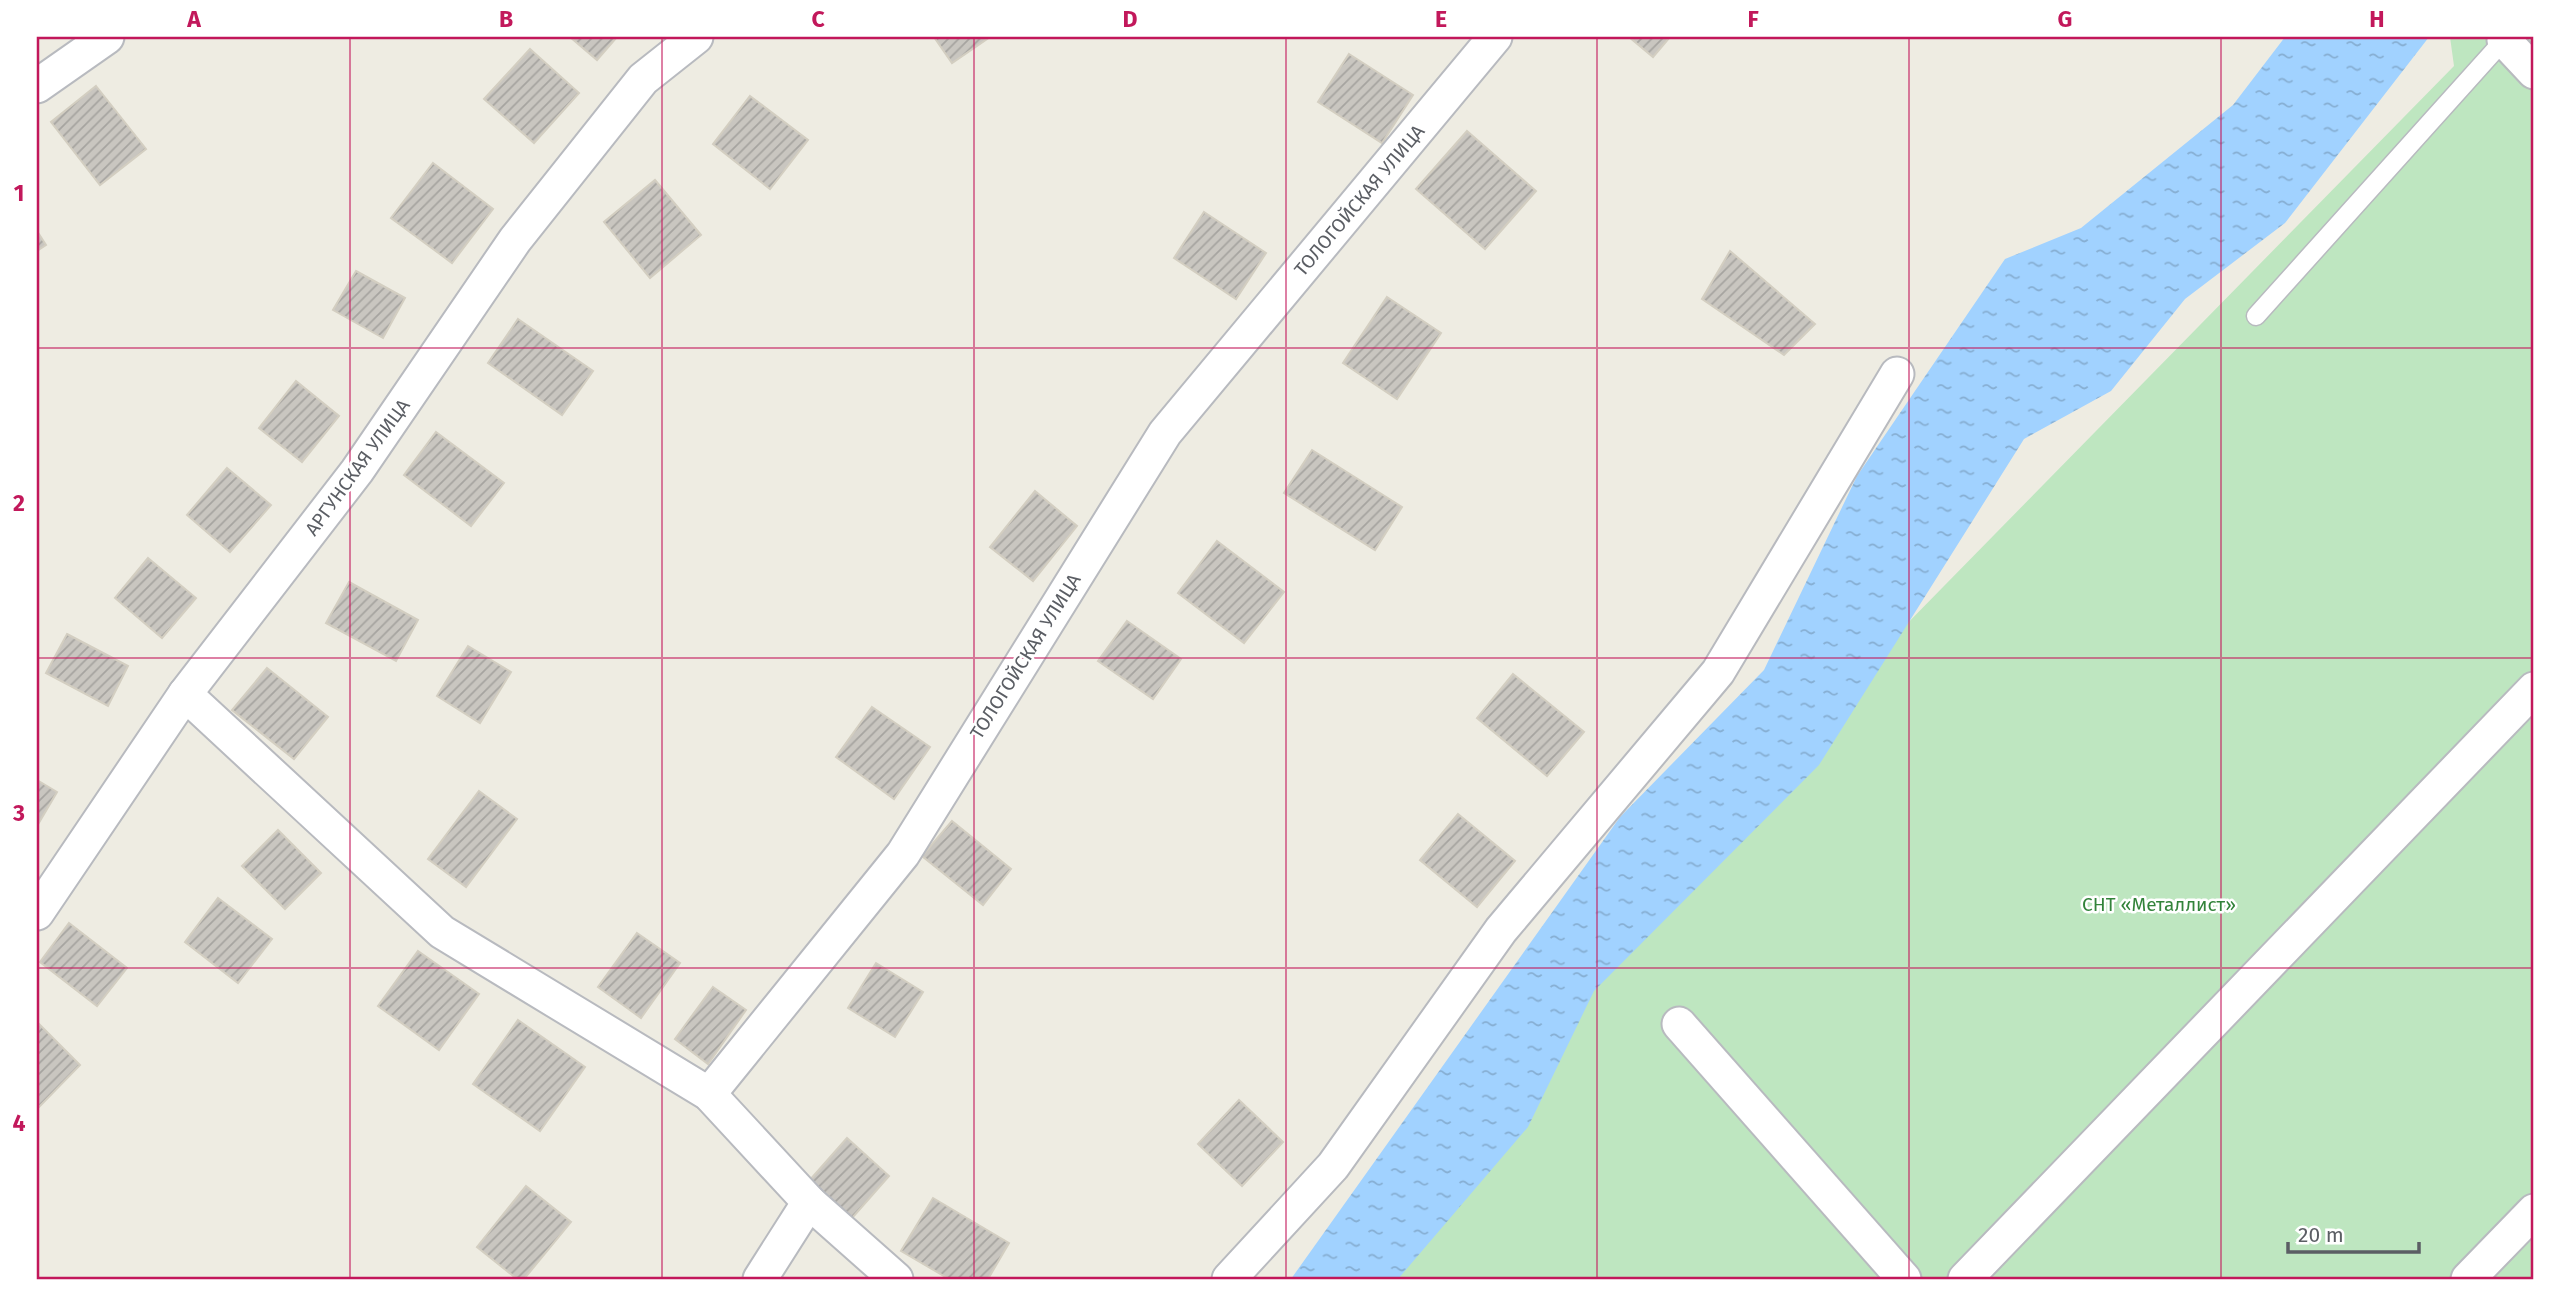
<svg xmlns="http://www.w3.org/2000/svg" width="2571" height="1316" font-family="'Fira Sans',sans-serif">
<defs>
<pattern id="water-ripples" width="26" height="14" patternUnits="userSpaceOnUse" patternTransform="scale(1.75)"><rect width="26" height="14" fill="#a1d2ff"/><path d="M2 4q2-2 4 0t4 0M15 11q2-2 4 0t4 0" fill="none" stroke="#86aed2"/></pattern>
<pattern id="building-hatch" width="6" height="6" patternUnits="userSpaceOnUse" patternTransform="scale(1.75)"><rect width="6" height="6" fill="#c9c6c0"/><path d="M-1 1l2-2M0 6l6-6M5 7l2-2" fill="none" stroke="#a6a4a0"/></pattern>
</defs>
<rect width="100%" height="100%" fill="#eeece2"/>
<path fill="#bee6c0" d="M2450 37H2534V1279H1397L1638 898 2454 66Z"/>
<path fill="url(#water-ripples)" d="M2285 37H2429L2285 223 2185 299 2111 391 2024 439 1819 765 1594 991 1528 1127 1398 1279H1291L1620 817 1764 670 1857 476 2005 259 2081 228 2233 105Z"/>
<g fill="url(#building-hatch)" stroke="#d3cec1" stroke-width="2">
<path d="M570 37H617L597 60Z"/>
<path d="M934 37H990L952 63Z"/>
<path d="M1629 37H1670L1653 57Z"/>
<path d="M530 49 579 93 534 143 484 99Z"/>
<path d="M1349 54 1413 95 1382 143 1318 102Z"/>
<path d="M96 86 146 149 100 185 51 122Z"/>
<path d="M750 96 808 140 770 189 713 144Z"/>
<path d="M1467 131 1536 191 1485 249 1416 189Z"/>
<path d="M433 163 493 209 452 263 391 218Z"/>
<path d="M655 180 701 235 650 278 604 222Z"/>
<path d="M1204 212 1266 253 1236 299 1174 258Z"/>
<path d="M37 231 46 245 37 251Z"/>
<path d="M1730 251 1815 324 1784 355 1702 299Z"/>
<path d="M356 271 405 298 383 338 333 310Z"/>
<path d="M1387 297 1441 333 1397 399 1343 363Z"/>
<path d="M518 319 593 371 562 415 488 363Z"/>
<path d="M296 381 339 416 302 462 259 428Z"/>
<path d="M436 432 504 483 471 526 404 475Z"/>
<path d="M1312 450 1402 507 1375 550 1284 493Z"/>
<path d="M227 468 271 505 230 552 187 515Z"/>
<path d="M1035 491 1077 526 1033 581 990 547Z"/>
<path d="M1217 541 1284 592 1244 643 1178 593Z"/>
<path d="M148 558 196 598 162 638 115 598Z"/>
<path d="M349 582 418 620 396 661 326 623Z"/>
<path d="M1127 621 1181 659 1153 699 1098 661Z"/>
<path d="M67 634 128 666 108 706 46 673Z"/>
<path d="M468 646 511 672 480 723 437 696Z"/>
<path d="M267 668 328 717 294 759 232 710Z"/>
<path d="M1513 674 1584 732 1547 776 1477 718Z"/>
<path d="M872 707 930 747 894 799 836 757Z"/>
<path d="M37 780 57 792 37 826Z"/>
<path d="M479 791 517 819 466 887 428 859Z"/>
<path d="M1458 814 1515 861 1477 907 1420 860Z"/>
<path d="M952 821 1011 869 983 905 922 856Z"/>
<path d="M278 830 321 873 285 909 242 866Z"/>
<path d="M218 898 272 939 238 983 185 942Z"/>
<path d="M69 923 127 968 97 1006 40 962Z"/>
<path d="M637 933 680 963 641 1018 598 987Z"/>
<path d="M418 951 479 994 439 1050 378 1006Z"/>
<path d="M876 963 923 992 895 1037 848 1008Z"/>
<path d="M713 987 746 1010 708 1064 675 1039Z"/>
<path d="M518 1020 585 1067 540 1131 473 1084Z"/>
<path d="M37 1022 80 1065 37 1109Z"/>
<path d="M1239 1100 1283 1142 1242 1186 1198 1144Z"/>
<path d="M847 1138 889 1176 852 1218 809 1181Z"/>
<path d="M526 1186 571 1222 524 1279H517L477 1247Z"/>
<path d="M933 1198 1009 1243 988 1279H949L901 1251Z"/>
</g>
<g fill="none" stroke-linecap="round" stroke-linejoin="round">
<g stroke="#b8babf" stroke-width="21">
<path id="lane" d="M2256 316 2504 40"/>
</g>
<g stroke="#b8babf" stroke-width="37">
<g id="street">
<path d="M2506 37 2504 40 2534 72"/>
<path d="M37 86 107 37"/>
<path d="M185 694 442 932 709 1094 809 1202 760 1279"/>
<path d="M37 913 185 694 357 471 515 240 643 79 696 37"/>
<path d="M1679 1024 1904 1279"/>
<path d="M709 1094 903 854 1165 433 1495 37"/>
<path d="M809 1202 896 1279"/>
<path d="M1229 1279 1333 1166 1501 930 1718 672 1897 374"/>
<path d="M1965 1279 2534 689"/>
<path d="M2468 1279 2534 1211"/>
</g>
</g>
<use href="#lane" stroke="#fff" stroke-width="18"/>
<use href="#street" stroke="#fff" stroke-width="33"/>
</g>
<path fill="none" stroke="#c2185b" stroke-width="2" stroke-opacity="0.55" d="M350 37V1279M662 37V1279M974 37V1279M1286 37V1279M1597 37V1279M1909 37V1279M2221 37V1279M37 348H2534M37 658H2534M37 968H2534"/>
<g text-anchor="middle" stroke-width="5" stroke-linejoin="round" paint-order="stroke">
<g font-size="19" fill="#5b5e64" stroke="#fff">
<text transform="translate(1359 200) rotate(-50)" y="7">ТОЛОГОЙСКАЯ УЛИЦА</text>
<text transform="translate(357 467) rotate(-54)" y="7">АРГУНСКАЯ УЛИЦА</text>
<text transform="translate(1025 656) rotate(-58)" y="7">ТОЛОГОЙСКАЯ УЛИЦА</text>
</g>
<g font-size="19" fill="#32833a" stroke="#fff">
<text x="2159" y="911">СНТ «Металлист»</text>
</g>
</g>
<rect width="2571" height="1316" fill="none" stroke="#ffffff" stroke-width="77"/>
<path d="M2288 1242v10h131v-10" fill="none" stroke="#5b5e64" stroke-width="3.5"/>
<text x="2298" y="1242" font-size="21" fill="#5b5e64" stroke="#ffffff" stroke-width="5" paint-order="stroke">20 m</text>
<rect x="38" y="38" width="2494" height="1240" fill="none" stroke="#c2185b" stroke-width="2.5"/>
<g font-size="23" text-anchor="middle" font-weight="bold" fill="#c2185b">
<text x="194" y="27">A</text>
<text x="506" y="27">B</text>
<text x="818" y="27">C</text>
<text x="1130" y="27">D</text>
<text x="1441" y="27">E</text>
<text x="1753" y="27">F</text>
<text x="2065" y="27">G</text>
<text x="2377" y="27">H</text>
<text x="19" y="201">1</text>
<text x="19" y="511">2</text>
<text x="19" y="821">3</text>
<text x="19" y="1131">4</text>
</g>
</svg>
